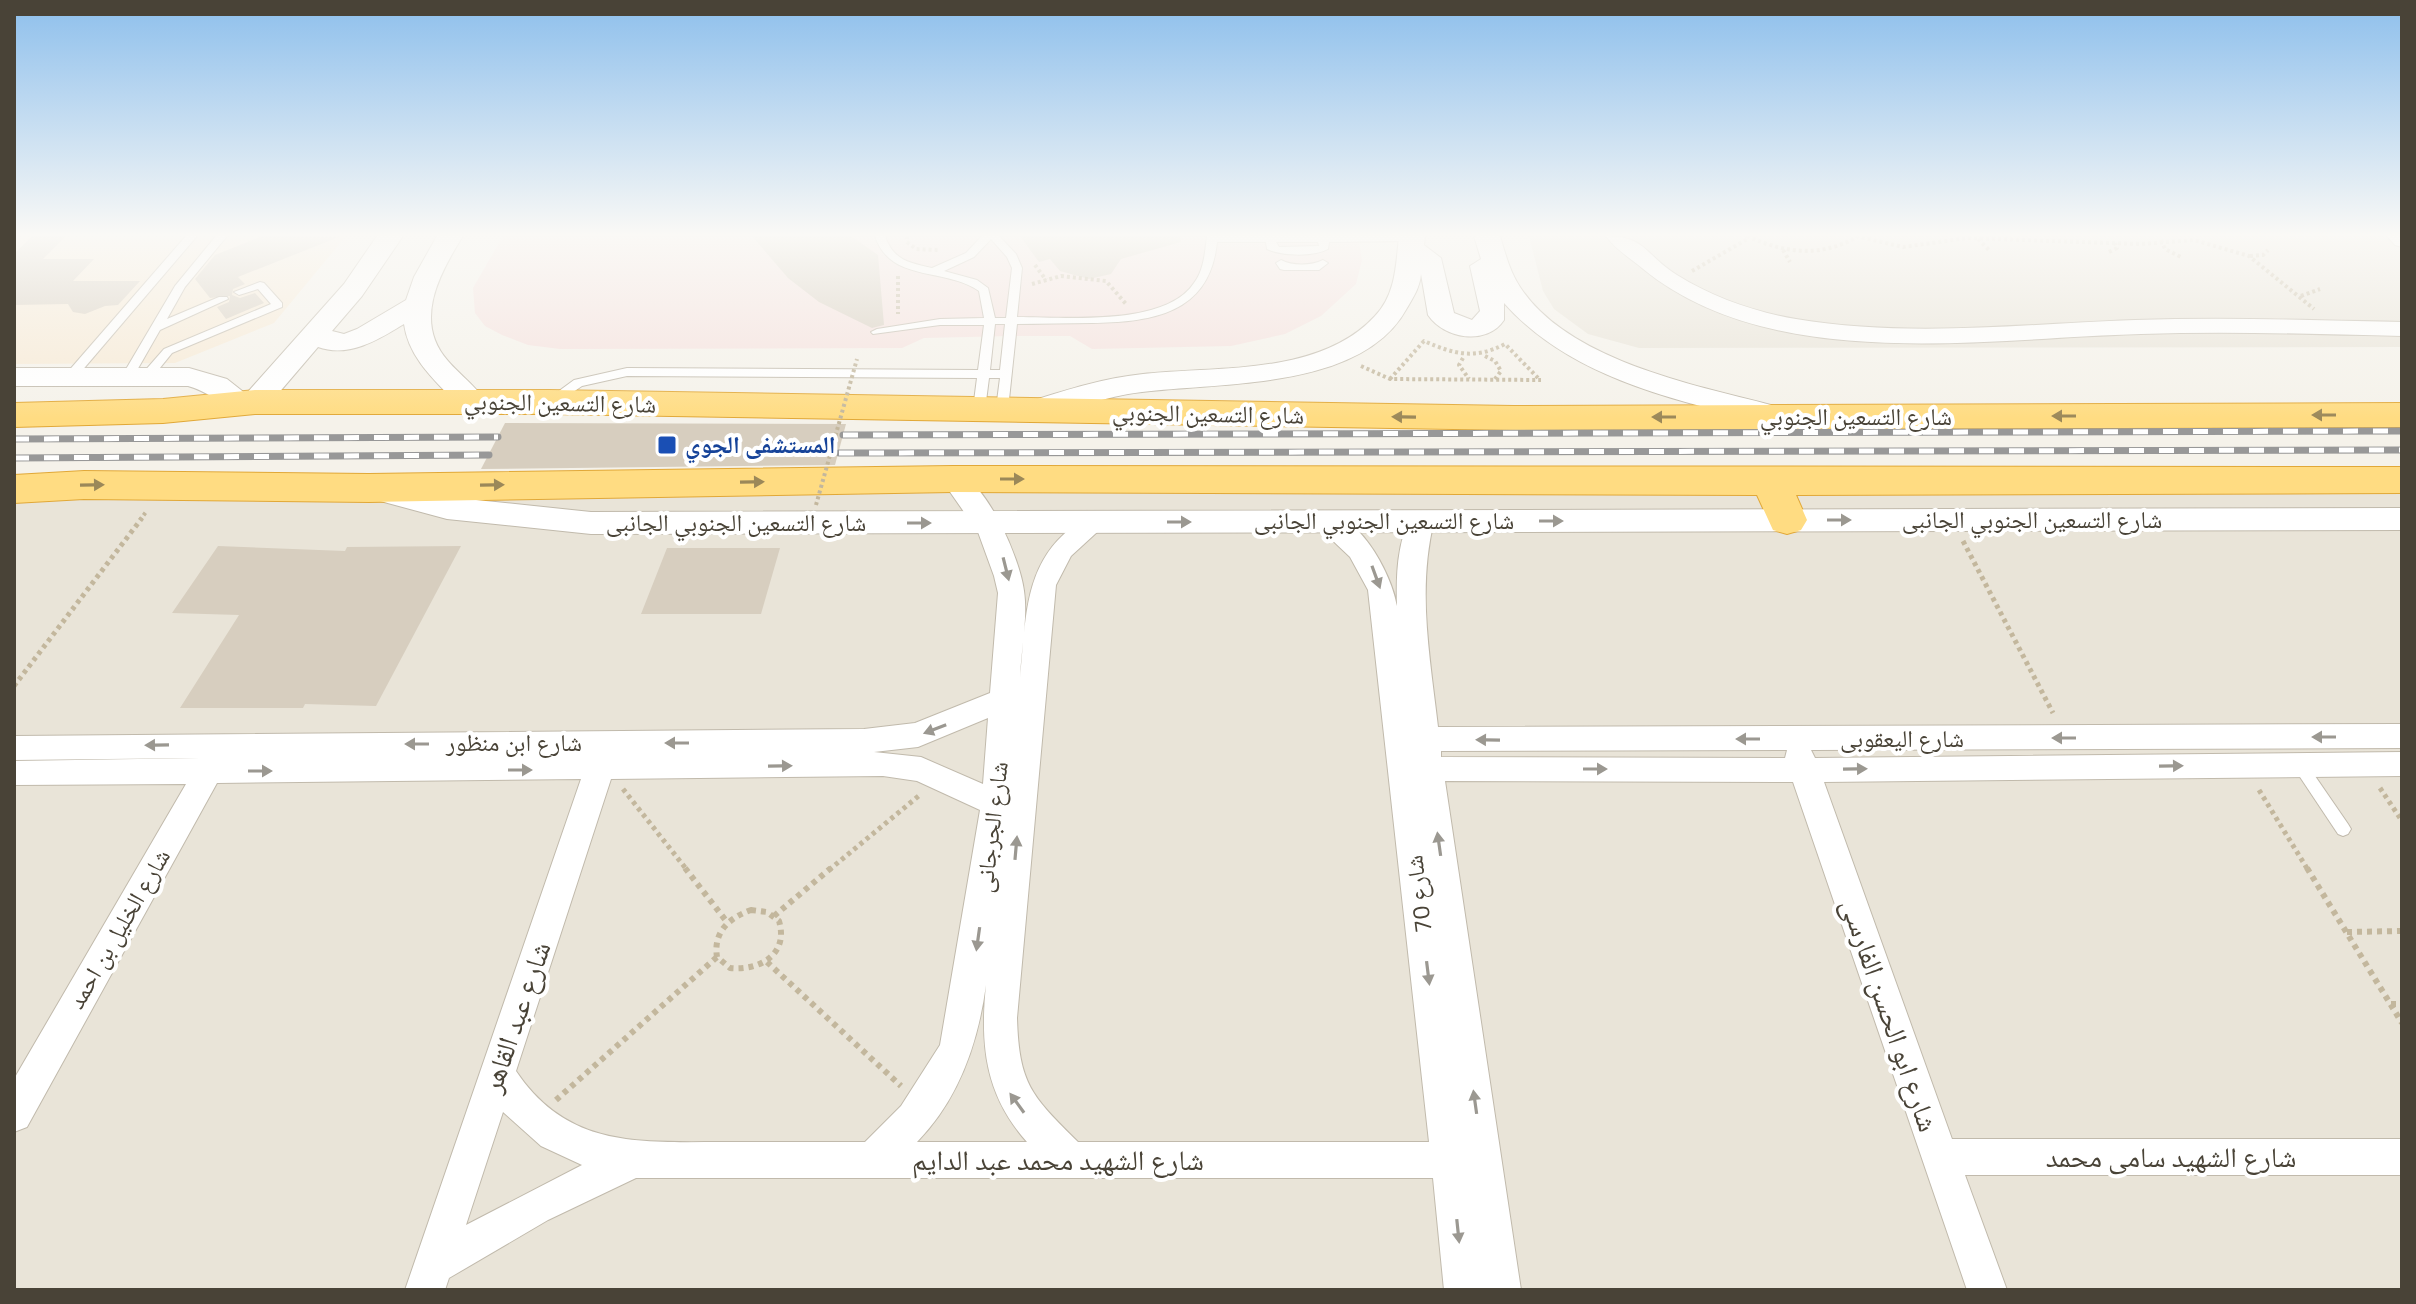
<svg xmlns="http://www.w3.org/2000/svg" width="2416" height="1304" font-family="'Titillium Web','Noto Naskh Arabic',sans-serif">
<rect width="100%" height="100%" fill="#f5f2ea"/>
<g fill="#e9e4d8">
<path d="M1529 236H2402V347L1639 348 1588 334 1554 309 1543 291Z"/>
<path d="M2402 476V1290H14V484Z"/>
</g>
<path fill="#f7ead5" d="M14 236H346L274 323 175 363 14 364Z"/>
<path fill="#f5e1dd" d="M503 236H1358L1362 260 1356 284 1321 316 1285 334 1231 346 1092 349 1070 336H1011L924 338 902 348 560 349 528 345 502 335 485 326 475 313 473 288Z"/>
<g fill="#d7cebf">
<path d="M32 236H66L43 259H94L73 281H140L118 305 105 306 85 314 73 312 68 304 14 305V254Z"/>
<path d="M262 236 339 237 238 277 245 284 233 289 232 295 240 298 255 293 264 303 226 319 217 307 229 302 230 296 210 298 195 279 215 255Z"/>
<path d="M752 236H851L878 255 884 325 872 328 819 302 788 278Z"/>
<path d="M1020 236H1180L1181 242 1121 259 1111 274 1089 279 1060 271 1050 259 1039 262Z"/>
<path d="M505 423 846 424 835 465 481 469Z"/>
<path d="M218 546 345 551 347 547 461 546 376 706 305 704 303 708H180L239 615 172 613Z"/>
<path d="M667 548H780L761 614H641Z"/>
</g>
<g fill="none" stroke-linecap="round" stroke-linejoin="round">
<g stroke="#c1baac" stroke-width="2">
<g id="service">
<path d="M186 236H197L74 380H66V374Z"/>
<path d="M216 236H227L185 287 167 319 219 297H227L228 299 160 330 132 379H124L122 376 175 286Z"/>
<path d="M875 236H885C893 260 909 263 932 268L966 253 982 236H999L1016 254 1022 268 1017 317C1065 317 1165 327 1194 283 1204 270 1205 252 1207 236H1416L1417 238 1412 241 1329 242 1328 249C1314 257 1281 256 1267 249L1266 242H1217C1210 314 1152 322 1092 323 1067 323 1042 324 1017 324L1008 409 1002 413 996 409 1000 378H989L985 409 979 413 973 409 977 378 627 376 582 386 554 405H546L544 402 574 380 627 368 978 370 984 325H940L873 334 871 332 877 329 940 319 984 318 979 291C945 267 890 283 875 236ZM991 239 1007 257 1012 268 1006 318H995L988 288 977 280 944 271 974 257ZM1276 242H1318L1319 246 1279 247ZM995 324H1005L1000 370H990Z"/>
<path d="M1281 260C1292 266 1311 266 1323 260L1328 263 1319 270H1284L1280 269 1276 263Z"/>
<path d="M260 282 264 283 282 303V307L172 353 151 379H143V373L164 349 271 304 258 289 239 295 234 292Z"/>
<path d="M2299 758 2304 760 2348 824 2351 829 2348 834 2343 836 2338 834 2294 768 2292 764 2294 760Z"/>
</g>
</g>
<g stroke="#c1baac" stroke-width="2">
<g id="minor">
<path d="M1606 236C1646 236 1646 256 1677 275 1712 297 1755 312 1796 319 1908 338 2022 324 2135 320 2224 317 2313 320 2402 322V336C2315 334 2228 331 2141 334 1986 338 1771 375 1642 268 1630 258 1615 249 1606 236Z"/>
<path d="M2387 236H2402V247L2395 245Z"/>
<path d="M953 470C986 480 1020 558 1024 591 1028 618 1021 650 1020 678 1026 623 1023 566 1070 529 1081 519 1088 512 1103 517L1107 523 1071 556 1056 585 1017 1018C1019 1085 1032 1096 1078 1142H1429L1368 590 1350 557 1312 521 1316 515C1355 503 1392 574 1397 606 1396 576 1397 541 1412 515H1430L1434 521C1417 590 1430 657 1438 727L2402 724V748L1811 750 1815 758 2402 752V776L1824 782 1952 1139H2402V1175H1965L2007 1290H1967L1793 782 1445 781 1521 1290H1444L1433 1178H636L548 1220 449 1278 445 1290H405L581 779 217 783 27 1127 14 1132V1079L186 784 14 785V761L200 758 14 760V736L864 729 915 723 990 693 998 593 994 576 978 532 941 479 944 473ZM988 718 983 784 921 757 874 752 918 747ZM1787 750 1785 758 1441 757V751ZM883 776 917 781 980 810 940 1045 901 1106 865 1142C818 1142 771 1142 724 1142 641 1142 568 1149 516 1071L611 779ZM986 985C980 1045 985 1095 1027 1142H917C959 1099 978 1043 986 985ZM503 1112 541 1146 582 1165 466 1225Z"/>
</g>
</g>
<g stroke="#c1baac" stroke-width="2">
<g id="tertiary">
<path d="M377 236H403L362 296 332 331 344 334 357 329 406 300 414 277 437 236H463C439 274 413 322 448 361 460 375 476 386 486 402L482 409H462C438 383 409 360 404 324 378 340 349 358 318 347L265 409C228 419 221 395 188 386H14V368H189L227 379 246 394 344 284Z"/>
<path d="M1399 236H1425L1424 245 1441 258 1454 313 1472 320 1480 311 1470 266 1481 259 1474 236H1500C1505 253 1510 272 1520 287 1570 364 1705 387 1787 409L1791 416 1787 423 1777 425C1682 402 1572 380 1504 303V320C1487 346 1444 339 1428 315L1421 274C1420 287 1414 296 1407 308 1363 390 1223 382 1142 392 1105 396 1071 410 1035 419L1025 417 1021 410 1025 403C1063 391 1103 378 1143 374 1217 366 1320 376 1375 316 1396 294 1396 264 1399 236Z"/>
<path d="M369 478 447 497 591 512 2402 508V530L591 534 447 519 358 495 354 488 358 481Z"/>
</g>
</g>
<g stroke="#e1a838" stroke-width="2">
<g id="trunk">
<path d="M255 390H550L1514 406 2402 403V427L1514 430 550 414H255L163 423 14 427V403L163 399Z"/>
<path d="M953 466 2402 467V493L1796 495 1807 520 1801 530 1787 534 1773 530 1757 495 953 492 369 502 84 499 14 503V475L84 471 369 474Z"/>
</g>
</g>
<g stroke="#c3b79d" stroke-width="4" stroke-dasharray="3 3" stroke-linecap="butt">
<path d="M907 236V242L916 249 939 250"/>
<path d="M1747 236C1785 253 1819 258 1857 237"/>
<path d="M1856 236 1903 247 1967 238 2140 244 2194 240 2249 256 2314 309"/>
<path d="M1978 239 1990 251"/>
<path d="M2161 240 2165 249 2181 257"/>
<path d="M1783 250 1790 262"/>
<path d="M2109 252 2117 248 2115 243"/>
<path d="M2250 256 2263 255 2268 250"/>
<path d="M1035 265 1046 280"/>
<path d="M1692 271 1749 238"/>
<path d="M898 276V314"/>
<path d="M1032 284 1061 276 1106 281 1126 304"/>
<path d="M2301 296 2320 289"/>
<path d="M1485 356 1495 361 1501 371 1495 379"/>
<path d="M1463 358 1459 365 1469 379"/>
<path d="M1361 366 1390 379 1541 380"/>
<path d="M1390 379 1424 341C1454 354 1474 360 1505 344L1540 380"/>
<path d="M140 520 146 512"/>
</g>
<g stroke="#c3b79d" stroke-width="5" stroke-dasharray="4 4" stroke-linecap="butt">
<path d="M1963 541 2053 713"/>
<path d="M14 686 142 518"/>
<path d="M2380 788 2402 821"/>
<path d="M623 789 687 870"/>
<path d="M2259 790 2308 870"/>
<path d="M829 870 921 794"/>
</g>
<g stroke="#c3b79d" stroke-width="6" stroke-dasharray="5 5" stroke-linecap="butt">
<path d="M685 868 727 922"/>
<path d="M2307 868 2402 1023"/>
<path d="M751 910 767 912 779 921C789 954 760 971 730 968L717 957C713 932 729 918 751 910Z"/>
<path d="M774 916 831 868"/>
<path d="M2347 932 2402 931"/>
<path d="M767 962 901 1086"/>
<path d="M2391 1004H2402"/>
<path d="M556 1100 717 957"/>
</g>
<use href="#service" fill="#fff" fill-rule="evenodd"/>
<use href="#minor" fill="#fff" fill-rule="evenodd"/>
<use href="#tertiary" fill="#fff" fill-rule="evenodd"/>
<use href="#trunk" fill="#ffdc82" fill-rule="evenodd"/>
<g stroke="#989898" stroke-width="7">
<g id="rail">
<path d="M843 435 2402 431"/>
<path d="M14 439 498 437"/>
<path d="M839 453 2402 450"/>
<path d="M14 458 489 455"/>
</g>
</g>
<use href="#rail" stroke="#fff" stroke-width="5" stroke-dasharray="15" stroke-linecap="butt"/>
<path stroke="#c3b79d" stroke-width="4" stroke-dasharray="3 3" stroke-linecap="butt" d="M816 505 857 359"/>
</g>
<defs><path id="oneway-solid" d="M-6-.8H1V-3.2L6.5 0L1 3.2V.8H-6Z" transform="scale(2)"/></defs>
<g fill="#9b8859">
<use href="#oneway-solid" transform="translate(2324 415) rotate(180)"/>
<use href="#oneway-solid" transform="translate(2064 416) rotate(180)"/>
<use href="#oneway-solid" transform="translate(1404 417) rotate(-179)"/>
<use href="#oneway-solid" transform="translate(1664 417) rotate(180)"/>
<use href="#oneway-solid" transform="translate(1012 479)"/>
<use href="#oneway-solid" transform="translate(752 482) rotate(-1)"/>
<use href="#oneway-solid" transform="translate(92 485) rotate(-1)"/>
<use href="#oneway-solid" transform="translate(492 485) rotate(-1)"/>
</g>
<g fill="#9b9891">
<use href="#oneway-solid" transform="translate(1839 520)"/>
<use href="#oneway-solid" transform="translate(1551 521)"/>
<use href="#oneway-solid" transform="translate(1179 522)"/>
<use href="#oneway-solid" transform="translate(919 523)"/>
<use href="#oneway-solid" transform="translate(1006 569) rotate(76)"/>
<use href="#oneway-solid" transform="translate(1376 577) rotate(70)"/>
<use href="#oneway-solid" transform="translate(935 729) rotate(159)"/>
<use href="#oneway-solid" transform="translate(2324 737) rotate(180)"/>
<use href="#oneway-solid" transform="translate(2064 738) rotate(180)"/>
<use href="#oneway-solid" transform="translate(1748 739) rotate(180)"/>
<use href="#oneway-solid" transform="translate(1488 740) rotate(-179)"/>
<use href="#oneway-solid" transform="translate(677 743) rotate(180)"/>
<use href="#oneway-solid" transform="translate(417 744) rotate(180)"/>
<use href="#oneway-solid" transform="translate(157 745) rotate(179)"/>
<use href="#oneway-solid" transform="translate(780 766) rotate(-1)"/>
<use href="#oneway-solid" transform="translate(2171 766) rotate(-1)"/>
<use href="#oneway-solid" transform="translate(1595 769)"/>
<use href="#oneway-solid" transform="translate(1855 769) rotate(-1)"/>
<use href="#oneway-solid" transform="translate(520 770)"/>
<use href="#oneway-solid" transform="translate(260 771)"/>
<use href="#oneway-solid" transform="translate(1439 844) rotate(-98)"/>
<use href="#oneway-solid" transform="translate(1016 848) rotate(-85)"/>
<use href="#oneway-solid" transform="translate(978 939) rotate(98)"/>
<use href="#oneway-solid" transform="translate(1428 973) rotate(83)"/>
<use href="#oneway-solid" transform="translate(1475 1102) rotate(-98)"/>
<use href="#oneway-solid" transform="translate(1017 1103) rotate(-126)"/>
<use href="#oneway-solid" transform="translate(1458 1231) rotate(84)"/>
</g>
<linearGradient id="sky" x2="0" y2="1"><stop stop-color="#8dbfec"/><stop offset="0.56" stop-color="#faf9f6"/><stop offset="1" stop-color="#faf9f6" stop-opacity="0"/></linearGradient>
<rect width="2416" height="419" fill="url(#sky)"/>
<rect fill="#1a4fb4" stroke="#fff" stroke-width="3" x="657" y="435" width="20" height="20" rx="4"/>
<g text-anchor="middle" stroke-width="8" stroke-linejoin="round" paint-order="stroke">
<g font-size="24" fill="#494337" stroke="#fff">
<text transform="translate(560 403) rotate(1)" y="8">شارع التسعين الجنوبي</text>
<text transform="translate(1208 414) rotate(1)" y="8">شارع التسعين الجنوبي</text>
<text x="1856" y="425">شارع التسعين الجنوبي</text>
<text x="2032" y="528">شارع التسعين الجنوبي الجانبى</text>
<text x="1384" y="529">شارع التسعين الجنوبي الجانبى</text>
<text x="736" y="531">شارع التسعين الجنوبي الجانبى</text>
<text x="1902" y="747">شارع اليعقوبى</text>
<text x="514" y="751">شارع ابن منظور</text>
<text transform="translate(992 827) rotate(-83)" y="8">شارع الجرجانى</text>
<text transform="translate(1419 894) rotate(-97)" y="8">شارع 70</text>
<text transform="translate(119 929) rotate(-60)" y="8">شارع الخليل بن احمد</text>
</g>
<g font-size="24" font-weight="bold" fill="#164399" stroke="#fff" text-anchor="start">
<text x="685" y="453">المستشفى الجوي</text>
</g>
<g font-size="28" fill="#494337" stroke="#fff">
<text transform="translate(1890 1015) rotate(71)" y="10">شارع ابو الحسن الفارسى</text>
<text transform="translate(516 1017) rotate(-71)" y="10">شارع عبد القاهر</text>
<text x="2171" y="1167">شارع الشهيد سامى محمد</text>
<text x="1058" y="1170">شارع الشهيد محمد عبد الدايم</text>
</g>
</g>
<rect width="2416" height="1304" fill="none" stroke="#494337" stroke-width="32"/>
</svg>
